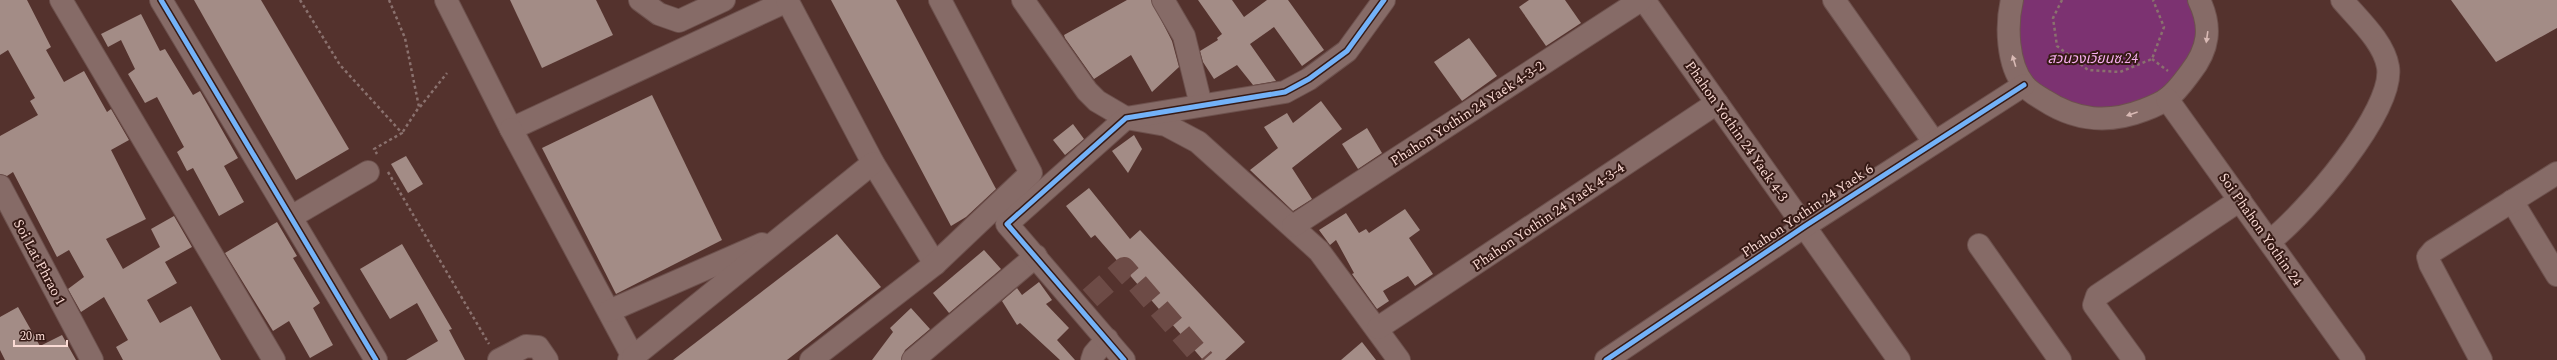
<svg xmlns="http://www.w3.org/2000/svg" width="2557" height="360" font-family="Spectral,'Noto Sans Thai',serif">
<rect width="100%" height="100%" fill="#54322d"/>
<path fill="#7c3271" d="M2015 0H2198L2203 53 2174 92 2082 117 2036 95 2014 61Z"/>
<g fill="#a38c86">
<path d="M0 0H27L51 47 46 50 64 82 84 71 107 112 111 109 129 140 111 150 146 219 106 239 123 269 160 247 151 229 174 216 192 247 165 262 177 283 147 300 160 323 191 306 221 360H123L116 347 128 340 104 297 81 312 68 289 84 277 69 250 57 257 13 172 7 176 0 174V136L38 115 30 101 35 98 8 50 0 55Z"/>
<path d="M194 0H261L349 149 296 180Z"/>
<path d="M510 0H596L613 35 542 68Z"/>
<path d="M831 0H896L996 189 966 217 951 226Z"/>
<path d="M1127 0H1151L1172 41 1179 67 1152 92 1131 55 1094 79 1065 38 1064 35Z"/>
<path d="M1198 0H1232L1244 17 1267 0H1288L1324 50 1302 66 1274 27 1250 44 1276 81 1253 85 1237 65 1214 79 1203 62 1200 51 1218 40 1217 38 1222 34Z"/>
<path d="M1529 0H1565L1581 23 1546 46 1519 7Z"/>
<path d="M2451 0H2557V28L2496 62Z"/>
<path d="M141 14 160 51 165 49 193 95 200 91 238 158 224 166 244 202 219 216 193 168 187 171 177 152 184 147 157 97 145 103 128 74 135 69 121 40 108 47 101 34Z"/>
<path d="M1469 38 1497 76 1462 101 1434 62Z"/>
<path d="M652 95 722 240 616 294 542 148Z"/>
<path d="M1321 101 1342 129 1292 168 1312 199 1293 211 1250 170 1278 148 1264 127 1287 113 1293 123Z"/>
<path d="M1073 124 1084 139 1065 155 1053 140Z"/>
<path d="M1367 128 1382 153 1358 169 1342 144Z"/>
<path d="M1134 135 1142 149 1128 173 1112 151Z"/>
<path d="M406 156 423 184 408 193 391 164Z"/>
<path d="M1089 188 1130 239 1140 230 1245 342 1225 360H1203L1095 235 1091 238 1066 206Z"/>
<path d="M1405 209 1420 230 1409 238 1433 274 1415 286 1408 276 1383 291 1389 301 1377 309 1352 274 1354 273 1336 240 1330 245 1319 230 1346 213 1359 233 1366 229 1369 233Z"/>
<path d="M277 222 297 256 293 258 320 303 313 308 333 345 310 358 289 321 273 331 225 253Z"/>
<path d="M837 234 881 287 787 360H673Z"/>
<path d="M402 244 452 329 449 330 465 360H406L438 341 417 303 390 319 360 269Z"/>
<path d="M984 250 1001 269 949 313 933 293Z"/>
<path d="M1039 282 1052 300 1046 304 1069 328 1057 340 1075 360H1060L1020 323 1017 325 1002 301 1017 288 1022 295Z"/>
<path d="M18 307 40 346 62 335 76 360H5L0 350V317Z"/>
<path d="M911 308 930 329 905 350 901 360H872L893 332 890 328Z"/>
<path d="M1362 342 1376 360H1341Z"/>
</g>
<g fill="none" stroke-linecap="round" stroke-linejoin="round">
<path stroke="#6d4b46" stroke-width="22" stroke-dasharray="22 11" stroke-linecap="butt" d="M1090 298 1124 268 1204 360"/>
<g stroke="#6d514d" stroke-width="24">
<g id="minor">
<path d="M61 0 274 360"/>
<path d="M161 0 376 360"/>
<path d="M446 0 511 129 787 1"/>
<path d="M640 0 659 14 679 21 724 0"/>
<path d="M787 0 873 163 935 264"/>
<path d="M1023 0 1087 91 1097 101 1126 118 1166 125 1198 142 1319 251 1399 360"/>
<path d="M1163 0 1184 36 1201 105"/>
<path d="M1644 0 1899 360"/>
<path d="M1834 0 1934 142"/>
<path d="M2012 0C2006 25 2007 64 2024 85 2029 91 2037 96 2044 100 2076 121 2108 124 2144 110 2152 107 2162 103 2168 98 2177 91 2184 81 2190 73 2209 49 2212 27 2199 0"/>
<path d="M2167 99 2354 360"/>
<path d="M511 129 633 357 629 360"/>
<path d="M0 186 92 360"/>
<path d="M2512 201 2557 275"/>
<path d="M291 217 368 172"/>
<path d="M1293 226 1641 0"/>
<path d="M2270 241C2304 215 2395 111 2388 67 2384 42 2358 19 2342 0"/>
<path d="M1979 245 2060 360"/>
<path d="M609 311 762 244"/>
<path d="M1378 328 1717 103"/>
<path d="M633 357 873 163"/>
<path d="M499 360 526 346 538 347 547 360"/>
<path d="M811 360 935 264 1031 173 940 0"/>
<path d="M913 360 1036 256"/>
<path d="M1092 360 1094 354 1107 339"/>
<path d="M1124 360 1007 224 1126 118 1285 92 1309 79 1347 51 1384 0"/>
<path d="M1606 360 1805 226 2024 85"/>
<path d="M2134 360 2094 305 2097 296 2240 200"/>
<path d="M2481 360 2430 264 2428 257 2433 251 2557 173"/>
</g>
</g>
<g stroke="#8a716e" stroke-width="2.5" stroke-dasharray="3 3" stroke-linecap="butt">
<path d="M300 0 340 65 402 133 374 149 377 154"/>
<path d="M389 0 405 38 419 107 402 133"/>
<path d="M2062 0 2053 18 2057 46 2088 70 2120 72 2152 59 2164 27 2153 0"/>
<path d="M2152 59 2168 71"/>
<path d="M420 107 447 73"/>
<path d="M388 172 489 344"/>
</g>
<use href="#minor" stroke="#866b67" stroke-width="22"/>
<g stroke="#361a15" stroke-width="8">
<g id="cycleway">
<path d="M161 0 376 360"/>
<path d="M1124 360 1007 224 1126 118 1285 92 1309 79 1347 51 1384 0"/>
<path d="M1606 360 1805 226 2024 85"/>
</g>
</g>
<use href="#cycleway" stroke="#73b2f8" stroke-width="5"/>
</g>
<defs><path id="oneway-solid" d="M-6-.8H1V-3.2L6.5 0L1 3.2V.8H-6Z"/></defs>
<g fill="#d8b9b4">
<use href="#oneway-solid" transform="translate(2207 37) rotate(98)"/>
<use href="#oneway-solid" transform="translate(2014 61) rotate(-107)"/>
<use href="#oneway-solid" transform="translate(2132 114) rotate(161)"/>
</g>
<g text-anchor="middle" stroke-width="4" stroke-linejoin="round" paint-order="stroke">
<g font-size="14" font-style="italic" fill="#f8b0f1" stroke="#361a15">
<text x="2093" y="63">สวนวงเวียนซ.24</text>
</g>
<g font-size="14" fill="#fbdbd5" stroke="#361a15">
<text transform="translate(1467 113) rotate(-33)" y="5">Phahon Yothin 24 Yaek 4-3-2</text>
<text transform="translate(1737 131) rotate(55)" y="5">Phahon Yothin 24 Yaek 4-3</text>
<text transform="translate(1807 210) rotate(-34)" y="5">Phahon Yothin 24 Yaek 6</text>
<text transform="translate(1548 216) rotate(-34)" y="5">Phahon Yothin 24 Yaek 4-3-4</text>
<text transform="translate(2261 229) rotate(55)" y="5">Soi Phahon Yothin 24</text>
<text transform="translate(40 262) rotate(62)" y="5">Soi Lat Phrao 1</text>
</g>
</g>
<path d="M14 340v6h53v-6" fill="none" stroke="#fbdbd5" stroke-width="2"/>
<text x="20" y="340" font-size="12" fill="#fbdbd5" stroke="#361a15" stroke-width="3" paint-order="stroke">20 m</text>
</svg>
